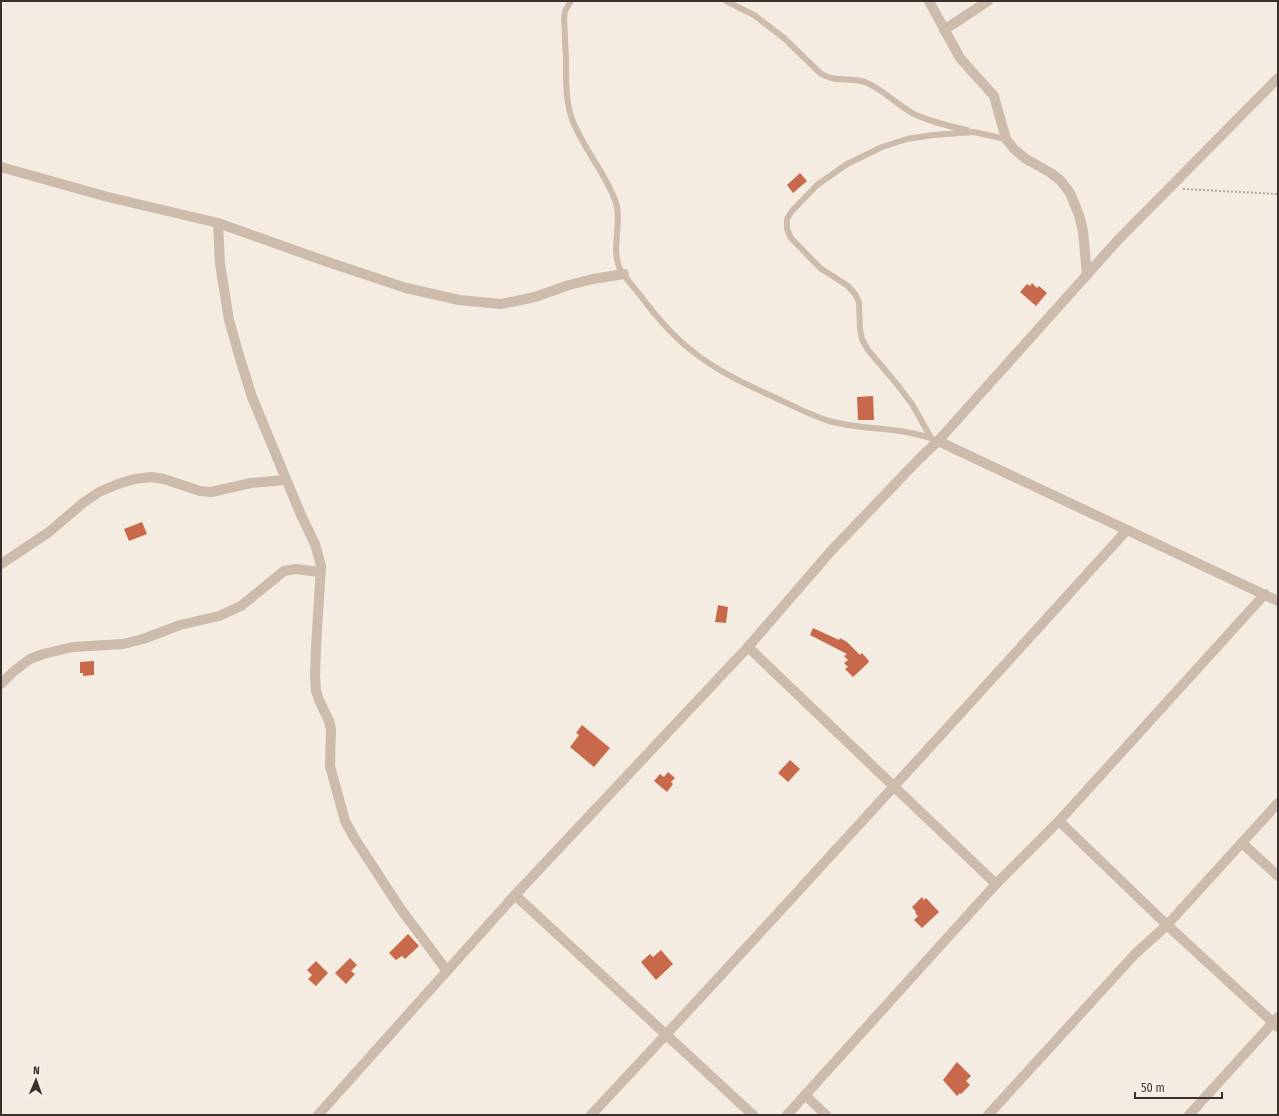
<svg xmlns="http://www.w3.org/2000/svg" width="1279" height="1116" font-family="'Fira Sans Condensed',sans-serif">
<rect width="100%" height="100%" fill="#f4ebe1"/>
<g fill="#c8694b">
<path d="M800 173 807 181 793 193 787 185Z"/>
<path d="M1032 283 1037 288 1039 286 1047 293 1036 306 1020 292 1027 284 1030 286Z"/>
<path d="M873 396 874 420H858L857 397Z"/>
<path d="M142 522 147 534 129 541 124 529Z"/>
<path d="M718 605 728 607 726 623 715 622Z"/>
<path d="M813 628 839 640 840 638 847 642 860 655 862 653 869 661 868 663 853 677 845 669 848 667 844 663 848 660 844 656 847 654 810 635Z"/>
<path d="M94 661V675L83 676V673H80V662Z"/>
<path d="M582 725 610 748 594 767 570 747 579 735 576 733Z"/>
<path d="M790 760 800 769 788 782 778 773Z"/>
<path d="M668 772 675 778 671 782 673 784 667 792 654 781 660 774 664 777Z"/>
<path d="M922 897 924 900 926 898 939 912 922 928 914 920 918 916 915 913 916 912 912 907Z"/>
<path d="M408 934 419 946 405 959 402 956 396 960 389 953Z"/>
<path d="M661 950 673 964 656 980 641 962 650 954 653 957Z"/>
<path d="M350 958 357 965 351 971 355 974 346 984 335 973Z"/>
<path d="M316 961 328 973 316 986 308 979 312 975 307 970Z"/>
<path d="M957 1062 971 1076 966 1081 970 1085 961 1094 960 1093 957 1096 943 1080Z"/>
</g>
<g fill="none" stroke-linecap="round" stroke-linejoin="round">
<path stroke="#b9a596" stroke-width="2" stroke-dasharray="2 2" stroke-linecap="butt" d="M1183 189 1278 194"/>
<g stroke="#cdbbac" stroke-width="6">
<path d="M571 1 565 11 564 19C565 32 565 45 566 58 566 79 565 104 574 124 585 150 605 173 615 200 623 220 611 246 619 267 624 277 633 286 640 295 654 314 673 336 692 351 717 371 747 385 776 398 793 406 810 415 829 421 865 431 903 426 938 441"/>
<path d="M726 1 754 15 784 38 820 73C837 84 848 76 865 82 883 89 897 105 914 114 931 122 949 126 967 130"/>
<path d="M931 438 912 404 896 383 868 350 862 339 860 329 859 302 855 294 848 286 820 268 791 238 787 229V219L792 211 817 185 847 164 882 147 907 139 933 135 974 132 1006 139"/>
</g>
<g stroke="#cdbbac" stroke-width="10">
<path d="M929 1 960 58 994 96 1006 139 1014 149 1026 159 1051 173 1061 181 1070 193 1079 215 1083 231 1087 275"/>
<path d="M944 30 988 1"/>
<path d="M1 167 108 197 218 223 325 261 406 288 459 300 501 304 535 297 569 285 593 279 624 274"/>
<path d="M218 223 220 264 225 295 229 320 238 352 252 397 301 515 315 544 321 566 316 647 315 676 316 691 319 700 329 721 331 729 330 766 345 821 355 839 400 908 447 971"/>
<path d="M938 441 1278 601"/>
<path d="M1 564 49 532 83 503 99 492 118 484 134 479 151 477 164 479 200 491 211 492 251 483 286 480"/>
<path d="M748 647 996 884"/>
<path d="M1 684 14 671 30 659 43 654 73 647 123 644 143 639 180 625 219 616 241 606 284 571 296 569 320 572"/>
<path d="M1059 821 1167 925 1278 1027"/>
<path d="M1242 843 1278 876"/>
<path d="M515 895 753 1115"/>
<path d="M805 1095 826 1115"/>
<path d="M318 1115 515 895 748 647 831 551 919 459 938 441 1118 240 1278 78"/>
<path d="M591 1115C772 922 949 726 1127 530"/>
<path d="M787 1115 996 884 1059 821 1265 594"/>
<path d="M988 1115 1135 954 1167 925 1278 803"/>
<path d="M1189 1115 1278 1017"/>
</g>
</g>
<rect width="1279" height="1116" fill="none" stroke="#3b302b" stroke-width="4"/>
<g transform="translate(36 1080) rotate(2)" stroke="#fbf5ee" stroke-width="3" paint-order="stroke">
<path d="M0-3L7 15L0 10L-7 15Z" fill="#3b302b"/>
<text y="-6" font-size="11" font-weight="bold" text-anchor="middle" fill="#3b302b">N</text>
</g>
<path d="M1135 1092v6h87v-6" fill="none" stroke="#3b302b" stroke-width="2"/>
<text x="1141" y="1092" font-size="12" fill="#3b302b" stroke="#fbf5ee" stroke-width="3" paint-order="stroke">50 m</text>
</svg>
